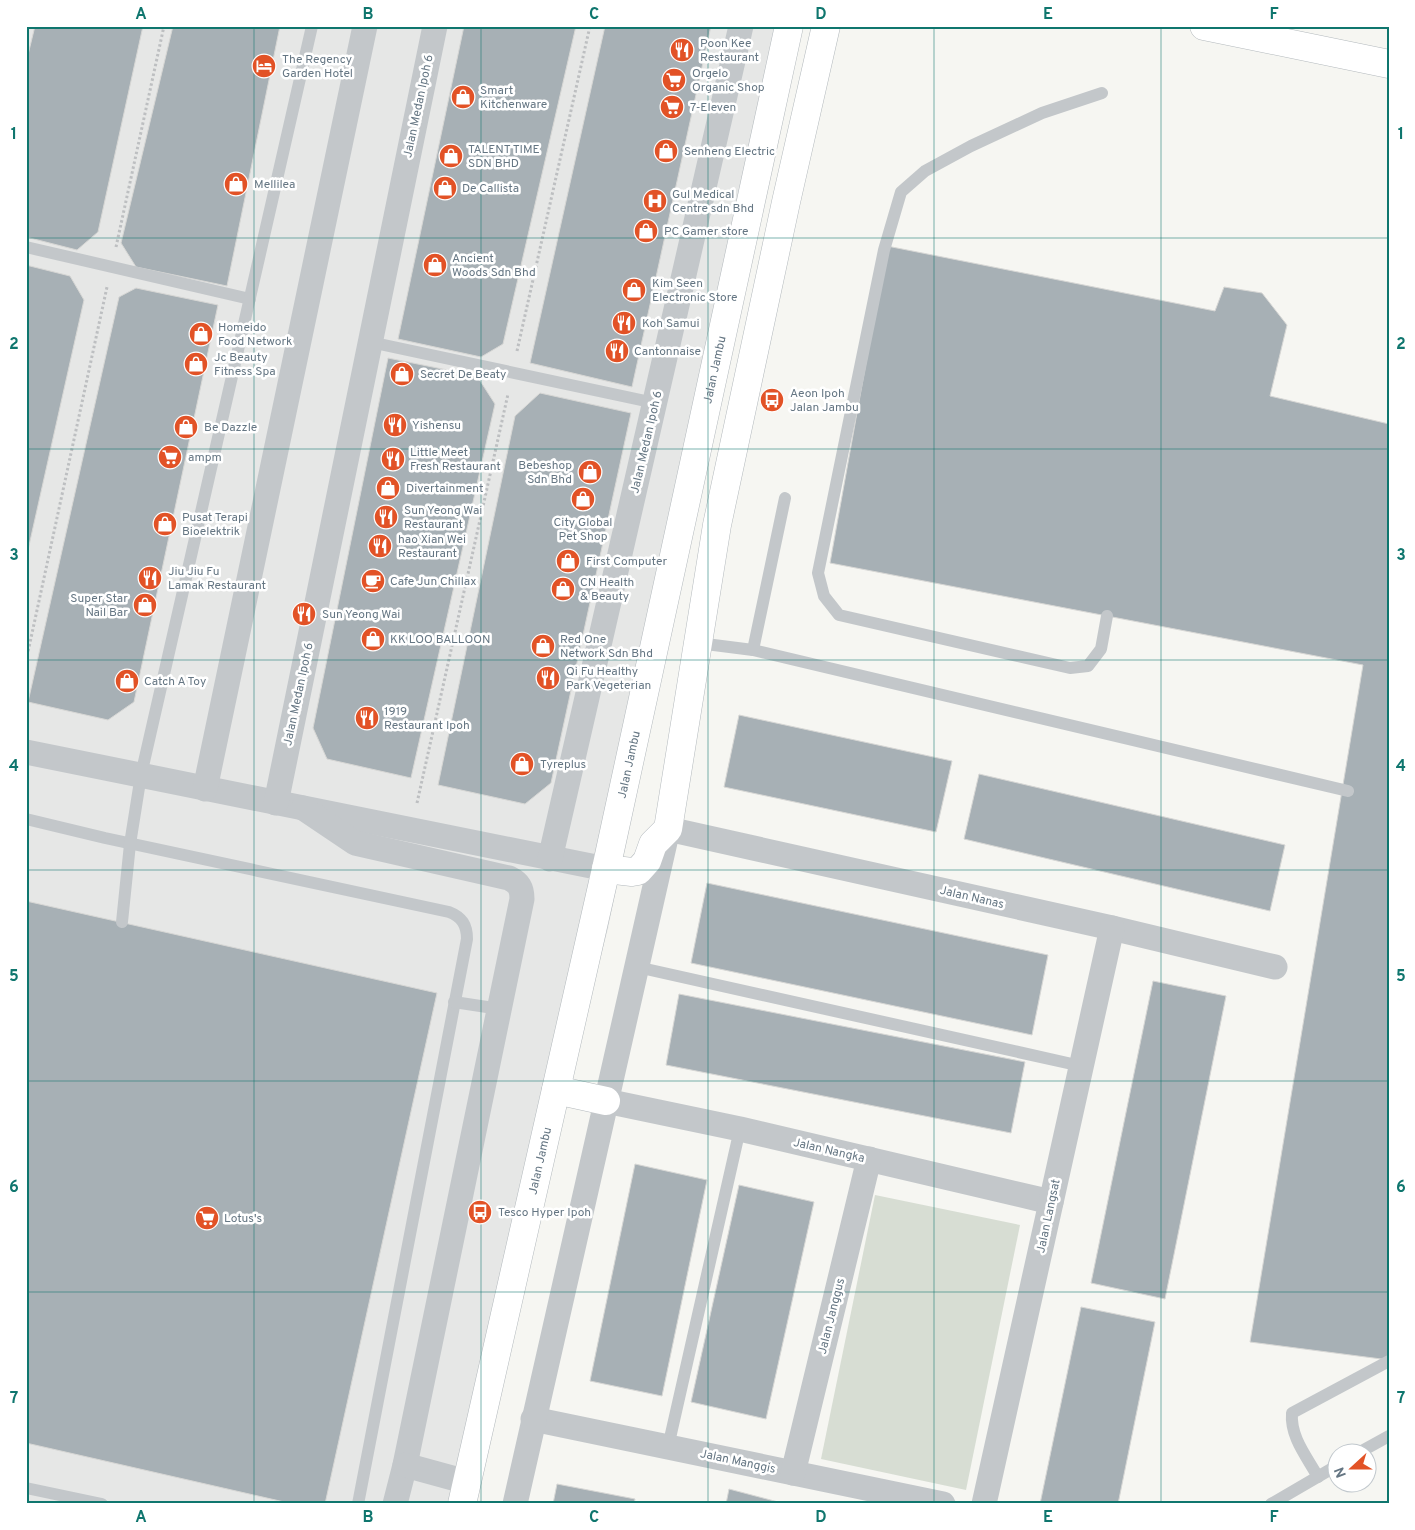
<svg xmlns="http://www.w3.org/2000/svg" width="1415" height="1530" font-family="Overpass,sans-serif">
<rect width="100%" height="100%" fill="#f6f6f2"/>
<path fill="#e6e7e6" d="M26 26H786L608 929 452 1504H26Z"/>
<path fill="#d7ddd3" d="M875 1195 1020 1225 966 1490 821 1459Z"/>
<g fill="#a7b0b5" stroke="#d7d7d5">
<path d="M35 26H143L98 232 77 250 26 237V63Z"/>
<path d="M173 26H280L227 286 136 267 121 243Z"/>
<path d="M464 26H576L503 344 481 357 398 339Z"/>
<path d="M605 26H711L632 387 530 363Z"/>
<path d="M887 246 1215 311 1224 287 1262 293 1287 325 1270 396 1389 424V1360L1250 1342 1363 665 830 563Z"/>
<path d="M26 265 70 276 84 300 26 559Z"/>
<path d="M136 288 218 305 134 702 108 720 28 702 119 297Z"/>
<path d="M388 358 477 376 495 404 411 778 327 759 313 728Z"/>
<path d="M540 393 631 413 551 783 525 804 438 785 515 416Z"/>
<path d="M739 715 952 761 936 832 724 787Z"/>
<path d="M979 774 1285 845 1270 911 964 839Z"/>
<path d="M707 883 1048 955 1032 1035 691 963Z"/>
<path d="M26 901 437 993 325 1504H293L26 1443Z"/>
<path d="M1153 981 1226 996 1165 1299 1091 1283Z"/>
<path d="M679 994 1025 1062 1011 1133 666 1065Z"/>
<path d="M635 1164 707 1180 662 1396 590 1381Z"/>
<path d="M739 1185 814 1202 766 1419 691 1402Z"/>
<path d="M1081 1307 1155 1322 1118 1504H1040Z"/>
<path d="M557 1484 635 1499 634 1504H553Z"/>
<path d="M729 1489 782 1503V1504H726Z"/>
</g>
<g fill="none" stroke-linecap="round" stroke-linejoin="round">
<g stroke="#b3b9bd" stroke-width="29">
<g id="secondary">
<path d="M1204 26 1389 64"/>
<path d="M606 869 632 872 638 871 647 861 653 844 668 829 717 525 786 202 826 26"/>
<path d="M556 1090 606 1101"/>
<path id="s1" d="M462 1504 606 869 789 26"/>
</g>
</g>
<g stroke="#bdbfc1" stroke-width="3" stroke-dasharray="2.5 2.5" stroke-linecap="butt">
<path d="M116 247 164 26"/>
<path d="M517 351 590 26"/>
<path d="M26 661 107 287"/>
<path d="M417 803 508 394"/>
</g>
<g stroke="#c3c7ca" stroke-width="12">
<path d="M1102 93 1042 113 971 146 925 171 901 192 884 250 818 573 824 596 839 615 1070 668 1088 666 1101 649 1107 616"/>
<path d="M26 247 250 299"/>
<path d="M370 342 655 403"/>
<path d="M698 643 753 650 1348 791"/>
<path d="M753 650 785 498"/>
<path d="M26 819 105 838 449 912C462 917 467 925 467 939L358 1504"/>
<path d="M122 922 130 844 141 775 312 26"/>
<path d="M637 967 1081 1066"/>
<path d="M454 1002 500 1009"/>
<path d="M668 1447 740 1129"/>
<path d="M1360 1452 1389 1436"/>
<path d="M1318 1477C1307 1457 1290 1437 1292 1413L1389 1361"/>
<path d="M26 1488 102 1504"/>
<path d="M1271 1504 1338 1465"/>
</g>
<g stroke="#c3c7ca" stroke-width="25">
<path d="M26 752 606 869"/>
<path d="M205 789 365 26"/>
<path d="M276 803 435 26"/>
<path d="M303 808 355 843 509 878C519 883 522 888 522 899L405 1465 395 1504"/>
<path d="M550 859 741 26"/>
<path d="M606 1101 740 1129 1051 1202"/>
<path d="M533 1419 943 1504"/>
<path d="M405 1465 467 1482"/>
<path d="M793 1473 869 1159"/>
<path d="M515 1504 668 829 1112 928 1275 967"/>
<path d="M984 1504 1112 928"/>
</g>
<use href="#secondary" stroke="#fff" stroke-width="28"/>
</g>
<path fill="none" stroke="#0f766e" stroke-width="1" stroke-opacity="0.55" d="M254 26V1504M481 26V1504M708 26V1504M934 26V1504M1161 26V1504M26 238H1389M26 449H1389M26 660H1389M26 870H1389M26 1081H1389M26 1292H1389"/>
<defs>
<g id="restaurant-disc" transform="scale(1.25)"><circle r="9.5" fill="#e25226" stroke="#fff"/><path d="M-5-6h1v4h1v-4h1v4h1v-4h1v5L-1.5 .5V6h-2V.5L-5-1ZM5-6V6H3V1.5H1.5Q1.5-4 5-6Z" fill="#fff"/></g>
<g id="hotel-disc" transform="scale(1.25)"><circle r="9.5" fill="#e25226" stroke="#fff"/><path d="M-6-4.5h1.5V1H6V5H4.5V3h-9V5H-6ZM-4 0a1.8 1.8 0 1 1 3.6 0ZM.5 0V-2.5h3Q6-2.5 6 0Z" fill="#fff"/></g>
<g id="supermarket-disc" transform="scale(1.25)"><circle r="9.5" fill="#e25226" stroke="#fff"/><path d="M-6-5.5h2.5l.6 2H6L4.5 2H-2.5L-4.4-4H-6ZM-1.5 3.2a1.3 1.3 0 1 0 .1 0ZM3 3.2a1.3 1.3 0 1 0 .1 0Z" fill="#fff"/></g>
<g id="shop-disc" transform="scale(1.25)"><circle r="9.5" fill="#e25226" stroke="#fff"/><path d="M-5-2.5h2.3a2.7 3.5 0 0 1 5.4 0H5L5.5 6h-11ZM-1.5-2.5h3a1.5 2.3 0 0 0-3 0Z" fill="#fff"/></g>
<g id="hospital-disc" transform="scale(1.25)"><circle r="9.5" fill="#e25226" stroke="#fff"/><path d="M-5-5h3v3.5h4V-5h3V5h-3V1.5h-4V5h-3Z" fill="#fff"/></g>
<g id="bus-disc" transform="scale(1.25)"><circle r="9.5" fill="#e25226" stroke="#fff"/><path d="M-5-6H5V4H4V6H2V4H-2V6H-4V4H-5ZM-3.5-4V0h7V-4ZM-3.5 1.2v1.5H-2V1.2ZM2 1.2v1.5H3.5V1.2Z" fill="#fff"/></g>
<g id="cafe-disc" transform="scale(1.25)"><circle r="9.5" fill="#e25226" stroke="#fff"/><path d="M-5.5-4.5H6V0H3Q3 3.5 0 3.5H-2.5Q-5.5 3.5-5.5 0ZM3-3.2v2h1.7v-2ZM-6 4.5H4V6H-6Z" fill="#fff"/></g>
</defs>
<g fill-rule="evenodd">
<use href="#restaurant-disc" x="682" y="50"/>
<use href="#hotel-disc" x="264" y="66"/>
<use href="#supermarket-disc" x="674" y="80"/>
<use href="#shop-disc" x="463" y="97"/>
<use href="#supermarket-disc" x="672" y="107"/>
<use href="#shop-disc" x="666" y="151"/>
<use href="#shop-disc" x="451" y="156"/>
<use href="#shop-disc" x="236" y="184"/>
<use href="#shop-disc" x="445" y="188"/>
<use href="#hospital-disc" x="655" y="201"/>
<use href="#shop-disc" x="646" y="231"/>
<use href="#shop-disc" x="435" y="265"/>
<use href="#shop-disc" x="634" y="290"/>
<use href="#restaurant-disc" x="624" y="323"/>
<use href="#shop-disc" x="201" y="334"/>
<use href="#restaurant-disc" x="617" y="351"/>
<use href="#shop-disc" x="196" y="364"/>
<use href="#shop-disc" x="402" y="374"/>
<use href="#bus-disc" x="772" y="400"/>
<use href="#restaurant-disc" x="395" y="425"/>
<use href="#shop-disc" x="186" y="427"/>
<use href="#supermarket-disc" x="170" y="457"/>
<use href="#restaurant-disc" x="393" y="459"/>
<use href="#shop-disc" x="590" y="472"/>
<use href="#shop-disc" x="388" y="488"/>
<use href="#shop-disc" x="583" y="499"/>
<use href="#restaurant-disc" x="386" y="517"/>
<use href="#shop-disc" x="165" y="524"/>
<use href="#restaurant-disc" x="380" y="546"/>
<use href="#shop-disc" x="568" y="561"/>
<use href="#restaurant-disc" x="150" y="578"/>
<use href="#cafe-disc" x="373" y="581"/>
<use href="#shop-disc" x="563" y="589"/>
<use href="#shop-disc" x="145" y="605"/>
<use href="#restaurant-disc" x="304" y="614"/>
<use href="#shop-disc" x="373" y="639"/>
<use href="#shop-disc" x="543" y="646"/>
<use href="#restaurant-disc" x="548" y="678"/>
<use href="#shop-disc" x="127" y="681"/>
<use href="#restaurant-disc" x="367" y="718"/>
<use href="#shop-disc" x="522" y="764"/>
<use href="#bus-disc" x="480" y="1212"/>
<use href="#supermarket-disc" x="207" y="1218"/>
</g>
<g text-anchor="middle" stroke-width="5" stroke-linejoin="round" paint-order="stroke">
<g font-size="12" fill="#657683" stroke="#fff" text-anchor="start">
<text x="700" y="47">Poon Kee<tspan x="700" dy="14">Restaurant</tspan></text>
<text x="282" y="63">The Regency<tspan x="282" dy="14">Garden Hotel</tspan></text>
<text x="692" y="77">Orgelo<tspan x="692" dy="14">Organic Shop</tspan></text>
<text x="480" y="94">Smart<tspan x="480" dy="14">Kitchenware</tspan></text>
<text x="690" y="111">7-Eleven</text>
<text x="468" y="153">TALENT TIME<tspan x="468" dy="14">SDN BHD</tspan></text>
<text x="684" y="155">Senheng Electric</text>
<text x="254" y="188">Mellilea</text>
<text x="462" y="192">De Callista</text>
<text x="672" y="198">Gul Medical<tspan x="672" dy="14">Centre sdn Bhd</tspan></text>
<text x="664" y="235">PC Gamer store</text>
<text x="452" y="262">Ancient<tspan x="452" dy="14">Woods Sdn Bhd</tspan></text>
<text x="652" y="287">Kim Seen<tspan x="652" dy="14">Electronic Store</tspan></text>
<text x="642" y="327">Koh Samui</text>
<text x="218" y="331">Homeido<tspan x="218" dy="14">Food Network</tspan></text>
<text x="634" y="355">Cantonnaise</text>
<text x="214" y="361">Jc Beauty<tspan x="214" dy="14">Fitness Spa</tspan></text>
<text x="420" y="378">Secret De Beaty</text>
<text x="790" y="397">Aeon Ipoh<tspan x="790" dy="14">Jalan Jambu</tspan></text>
<text x="412" y="429">Yishensu</text>
<text x="204" y="431">Be Dazzle</text>
<text x="410" y="456">Little Meet<tspan x="410" dy="14">Fresh Restaurant</tspan></text>
<text x="188" y="461">ampm</text>
<text x="572" y="469" text-anchor="end">Bebeshop<tspan x="572" dy="14">Sdn Bhd</tspan></text>
<text x="406" y="492">Divertainment</text>
<text x="404" y="514">Sun Yeong Wai<tspan x="404" dy="14">Restaurant</tspan></text>
<text x="182" y="521">Pusat Terapi<tspan x="182" dy="14">Bioelektrik</tspan></text>
<text x="583" y="526" text-anchor="middle">City Global<tspan x="583" dy="14">Pet Shop</tspan></text>
<text x="398" y="543">hao Xian Wei<tspan x="398" dy="14">Restaurant</tspan></text>
<text x="586" y="565">First Computer</text>
<text x="168" y="575">Jiu Jiu Fu<tspan x="168" dy="14">Lamak Restaurant</tspan></text>
<text x="390" y="585">Cafe Jun Chillax</text>
<text x="580" y="586">CN Health<tspan x="580" dy="14">&amp; Beauty</tspan></text>
<text x="128" y="602" text-anchor="end">Super Star<tspan x="128" dy="14">Nail Bar</tspan></text>
<text x="322" y="618">Sun Yeong Wai</text>
<text x="390" y="643">KK LOO BALLOON</text>
<text x="560" y="643">Red One<tspan x="560" dy="14">Network Sdn Bhd</tspan></text>
<text x="566" y="675">Qi Fu Healthy<tspan x="566" dy="14">Park Vegeterian</tspan></text>
<text x="144" y="685">Catch A Toy</text>
<text x="384" y="715">1919<tspan x="384" dy="14">Restaurant Ipoh</tspan></text>
<text x="540" y="768">Tyreplus</text>
<text x="498" y="1216">Tesco Hyper Ipoh</text>
<text x="224" y="1222">Lotus's</text>
</g>
<g font-size="12" fill="#657683" stroke="#fff">
<text transform="translate(418 106) rotate(-78)" y="4">Jalan Medan Ipoh 6</text>
<text dy="4" stroke="none"><textPath href="#s1" startOffset="1162">Jalan Jambu</textPath></text>
<text transform="translate(646 442) rotate(-77)" y="4">Jalan Medan Ipoh 6</text>
<text transform="translate(298 694) rotate(-78)" y="4">Jalan Medan Ipoh 6</text>
<text dy="4" stroke="none"><textPath href="#s1" startOffset="758">Jalan Jambu</textPath></text>
<text transform="translate(972 897) rotate(13)" y="4">Jalan Nanas</text>
<text transform="translate(829 1150) rotate(13)" y="4">Jalan Nangka</text>
<text dy="4" stroke="none"><textPath href="#s1" startOffset="352">Jalan Jambu</textPath></text>
<text transform="translate(1048 1216) rotate(-78)" y="4">Jalan Langsat</text>
<text transform="translate(831 1316) rotate(-76)" y="4">Jalan Janggus</text>
<text transform="translate(738 1461) rotate(12)" y="4">Jalan Manggis</text>
</g>
</g>
<rect width="1415" height="1530" fill="none" stroke="#ffffff" stroke-width="55"/>
<g transform="translate(1352 1468) rotate(249)"><circle r="24" fill="#ffffff" stroke="#c1c8cd"/>
<path d="M0-4L9 19L0 12L-9 19Z" fill="#e25226"/>
<text y="-8" font-size="14" font-weight="bold" text-anchor="middle" fill="#657683">N</text>
</g>
<rect x="28" y="28" width="1360" height="1474" fill="none" stroke="#0f766e" stroke-width="2"/>
<g font-size="16" text-anchor="middle" font-weight="bold" fill="#0f766e">
<text x="141" y="19">A</text>
<text x="368" y="19">B</text>
<text x="594" y="19">C</text>
<text x="821" y="19">D</text>
<text x="1048" y="19">E</text>
<text x="1274" y="19">F</text>
<text x="14" y="139">1</text>
<text x="1401" y="139">1</text>
<text x="14" y="349">2</text>
<text x="1401" y="349">2</text>
<text x="14" y="560">3</text>
<text x="1401" y="560">3</text>
<text x="14" y="771">4</text>
<text x="1401" y="771">4</text>
<text x="14" y="981">5</text>
<text x="1401" y="981">5</text>
<text x="14" y="1192">6</text>
<text x="1401" y="1192">6</text>
<text x="14" y="1403">7</text>
<text x="1401" y="1403">7</text>
<text x="141" y="1522">A</text>
<text x="368" y="1522">B</text>
<text x="594" y="1522">C</text>
<text x="821" y="1522">D</text>
<text x="1048" y="1522">E</text>
<text x="1274" y="1522">F</text>
</g>
</svg>
